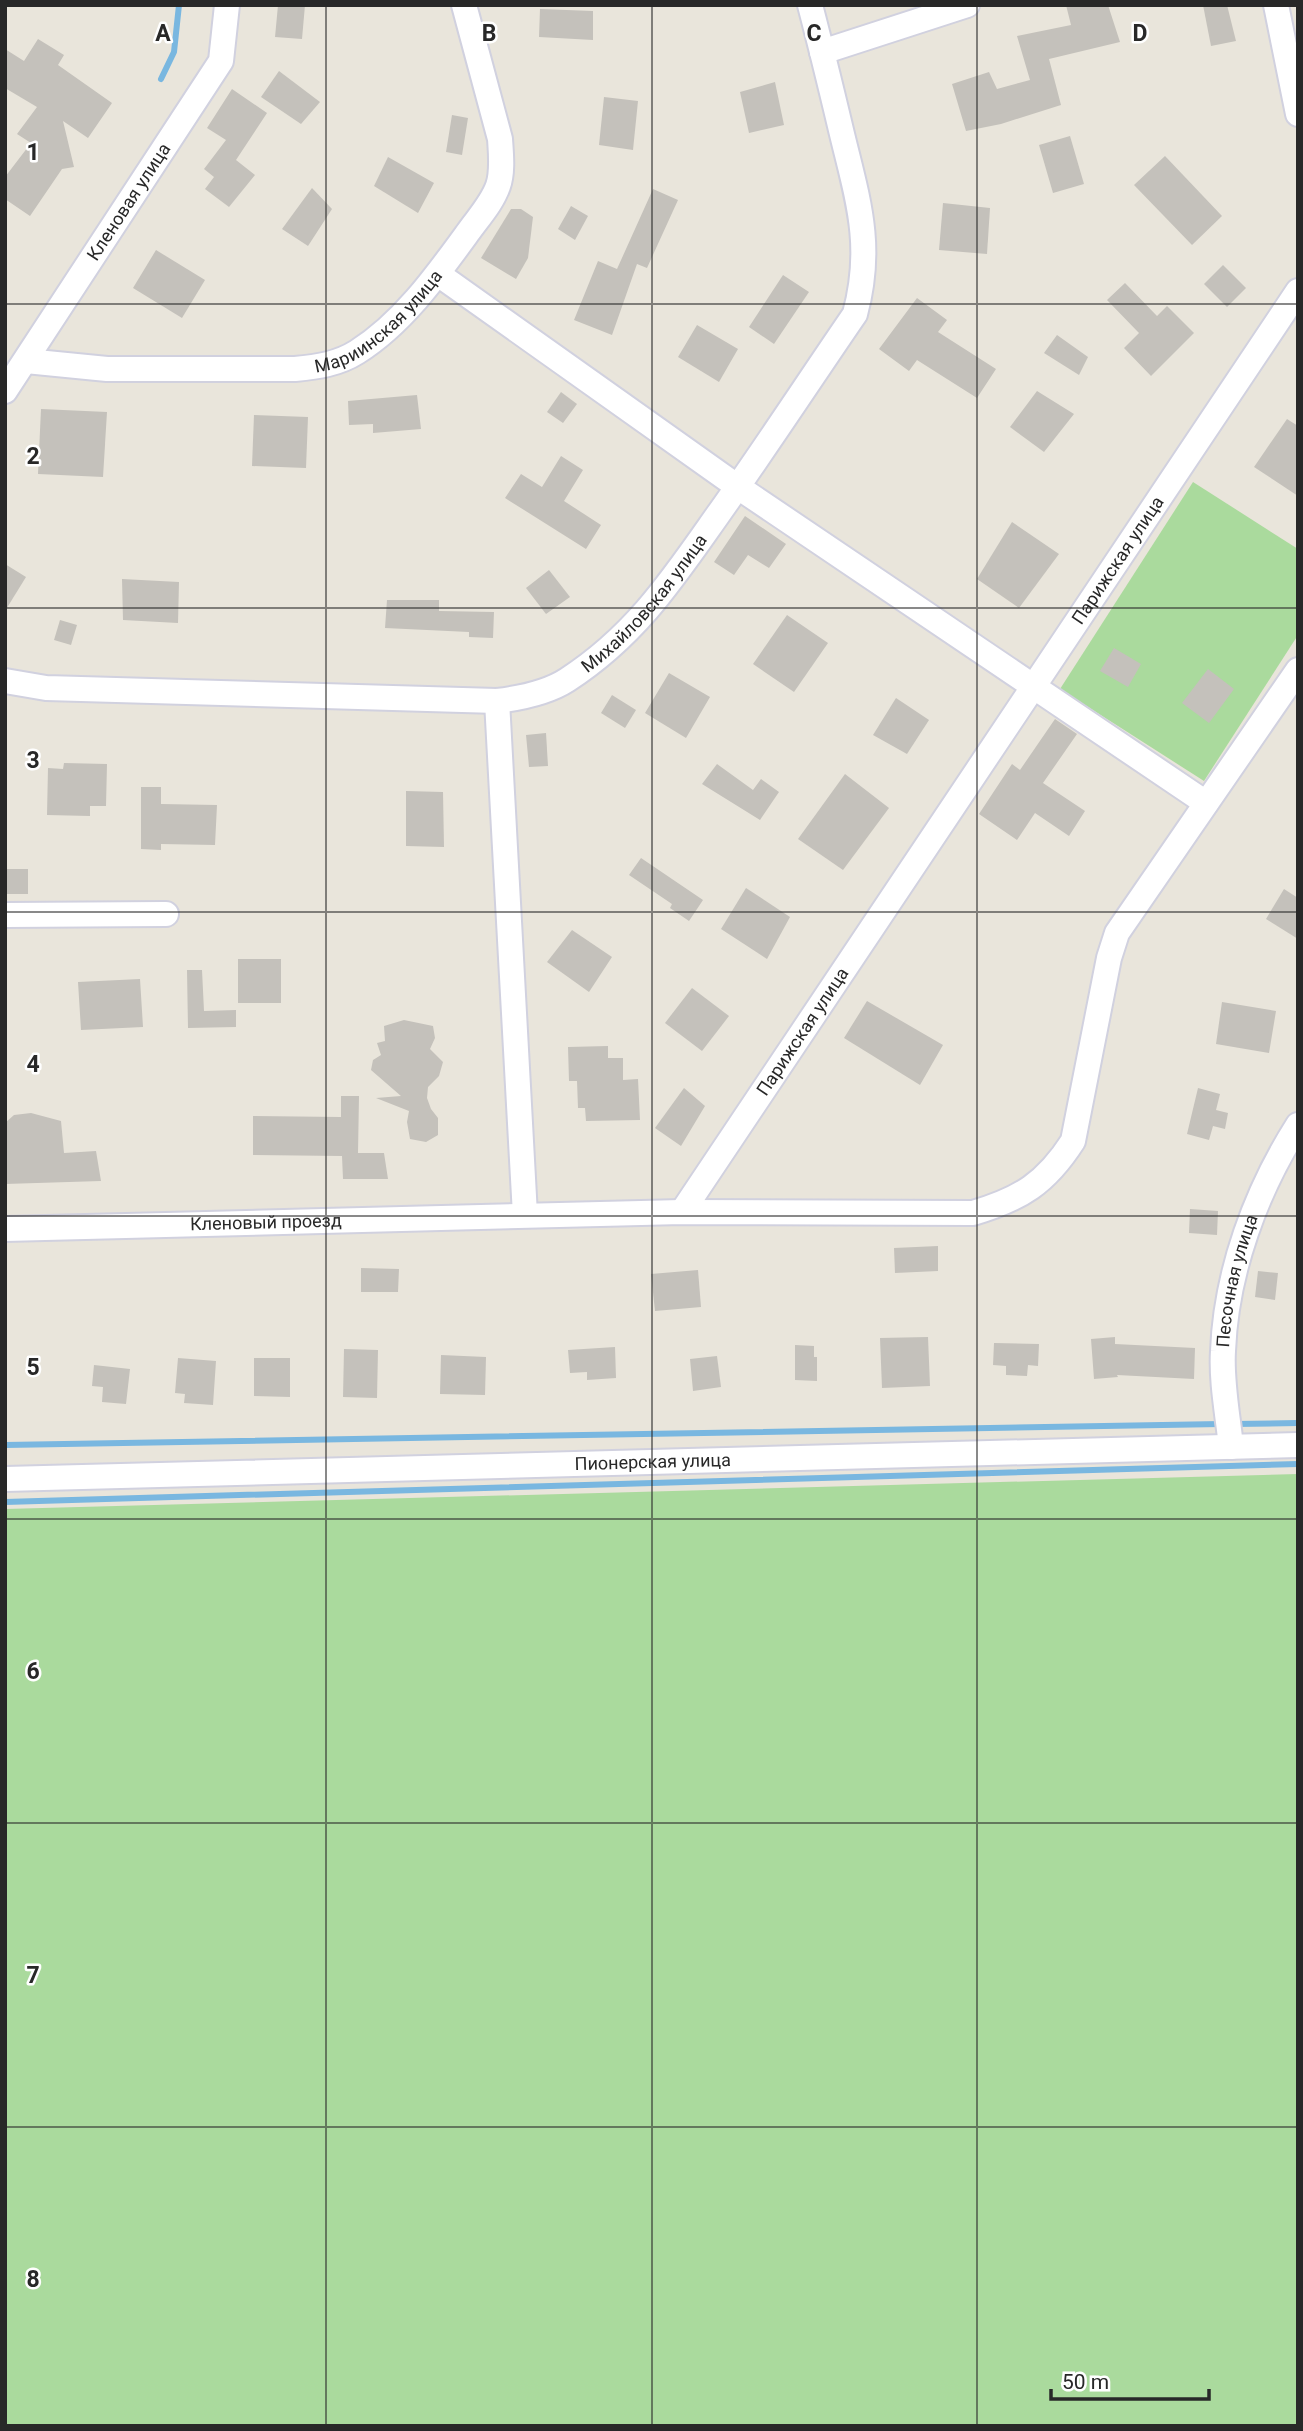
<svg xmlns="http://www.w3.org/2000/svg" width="1303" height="2431" font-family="Roboto,sans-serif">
<rect width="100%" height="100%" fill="#e9e5db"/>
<g fill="#aada9d">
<path d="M1193 482 1298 549V635L1204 781 1060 689Z"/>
<path d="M1298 1474V2426H5V1509Z"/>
</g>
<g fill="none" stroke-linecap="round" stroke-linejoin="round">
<g stroke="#79b7e0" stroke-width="6">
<path d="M161 79 174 52 179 5"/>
<path d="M1235 1424 1298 1423"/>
<path d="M5 1445 1221 1424"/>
<path d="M5 1502 1298 1464"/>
</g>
</g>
<g fill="#c4c1bb">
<path d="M278 5H305L302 39 275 37Z"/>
<path d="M1066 5H1108L1120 42 1049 59 1061 105 1001 124 966 131 952 84 989 72 997 89 1030 80 1017 36 1071 25Z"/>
<path d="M1203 5H1227L1236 41 1211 46Z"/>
<path d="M540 9 593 11V40L539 37Z"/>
<path d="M38 39 64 55 58 65 112 103 88 138 63 121 74 167 62 169 30 216 5 199V177L31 143 17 134 37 107 5 88V49L24 61Z"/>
<path d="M279 71 320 102 301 124 261 97Z"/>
<path d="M775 82 784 125 749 133 740 92Z"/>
<path d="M232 89 267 113 236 160 255 175 229 207 205 189 214 177 204 169 226 140 207 128Z"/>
<path d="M604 97 638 101 633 150 599 145Z"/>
<path d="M452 115 468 118 462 155 446 152Z"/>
<path d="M1070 136 1084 184 1053 193 1039 145Z"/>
<path d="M1165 156 1222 216 1192 245 1134 185Z"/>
<path d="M388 157 434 183 418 213 374 186Z"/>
<path d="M312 188 332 209 308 246 282 229Z"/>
<path d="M653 189 678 200 647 268 637 264 612 335 574 320 598 261 617 269Z"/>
<path d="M943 203 990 208 987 254 939 250Z"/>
<path d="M571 206 588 216 575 240 558 229Z"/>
<path d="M511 209H521L533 217 528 258 516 279 481 258Z"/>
<path d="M156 250 205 280 182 318 133 288Z"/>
<path d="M1223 265 1246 288 1227 307 1204 284Z"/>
<path d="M783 275 809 292 774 344 749 327Z"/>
<path d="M1125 283 1157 316 1167 306 1194 333 1151 376 1124 348 1139 333 1107 300Z"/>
<path d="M917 298 947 320 938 332 996 369 977 398 917 360 909 371 879 349Z"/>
<path d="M697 325 738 349 719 382 678 357Z"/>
<path d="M1057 335 1088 357 1079 375 1044 353Z"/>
<path d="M1037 391 1074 414 1044 452 1010 427Z"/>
<path d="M561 392 577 404 563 423 547 412Z"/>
<path d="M417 395 421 429 373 433V424L349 425 348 401Z"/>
<path d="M41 409 107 412 103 477 38 474Z"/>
<path d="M254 415 308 417 306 468 252 466Z"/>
<path d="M1287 419 1298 426V496L1254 467Z"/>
<path d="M561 456 583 470 564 501 601 525 586 549 505 498 521 474 542 487Z"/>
<path d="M745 516 786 544 769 568 748 555 734 575 714 562Z"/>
<path d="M1012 522 1059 554 1019 608 977 579Z"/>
<path d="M5 564 26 577 5 611Z"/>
<path d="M549 570 570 597 546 614 526 588Z"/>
<path d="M122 579 179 582 178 623 123 620Z"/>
<path d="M387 600H439V611L494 612 493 638 469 637V632L385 628Z"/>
<path d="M787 615 828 643 794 692 753 664Z"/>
<path d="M60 620 77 625 71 645 54 640Z"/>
<path d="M1114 648 1141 664 1128 687 1100 671Z"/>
<path d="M1208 669 1234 689 1209 723 1182 703Z"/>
<path d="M669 673 710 697 686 738 645 713Z"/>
<path d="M612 695 636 710 625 728 601 713Z"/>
<path d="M896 698 929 720 907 754 873 735Z"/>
<path d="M1055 719 1077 734 1043 783 1085 811 1069 836 1035 813 1017 840 979 814 1012 764 1020 770Z"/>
<path d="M546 733 548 766 529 767 526 735Z"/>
<path d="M64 763 107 764 106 806H90V816L47 815 48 768 63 769Z"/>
<path d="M717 764 753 790 761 779 779 792 760 820 702 784Z"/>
<path d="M845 774 889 808 843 870 798 839Z"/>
<path d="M141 787H161V804L217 805 215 845 161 844V850L141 849Z"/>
<path d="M406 791 443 792 444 847 406 846Z"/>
<path d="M641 858 703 900 689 921 670 908 672 904 629 875Z"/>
<rect x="5" y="869" width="23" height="25"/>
<path d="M746 888 790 917 767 959 721 929Z"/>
<path d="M1284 889 1298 898V939L1266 919Z"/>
<path d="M572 930 612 957 589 992 547 962Z"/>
<rect x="238" y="959" width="43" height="44"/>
<path d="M187 970H202L204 1011 236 1010V1027L188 1028Z"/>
<path d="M140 979 143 1027 81 1030 78 982Z"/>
<path d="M692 988 729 1016 702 1051 665 1023Z"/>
<path d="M867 1001 943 1045 920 1085 844 1038Z"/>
<path d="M1222 1002 1276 1011 1269 1053 1216 1044Z"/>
<path d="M404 1020 433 1026 435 1038 430 1049 443 1062 439 1076 428 1087 427 1098 431 1109 438 1118V1135L426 1142 410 1139 407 1122 409 1111 376 1098 401 1096 371 1070 373 1060 381 1055 377 1043 385 1041 384 1026Z"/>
<path d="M608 1046V1058H623V1080L638 1079 640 1120 586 1121 585 1108H578L577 1081H569L568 1047Z"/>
<path d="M684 1088 705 1106 681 1146 655 1128Z"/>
<path d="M1198 1088 1220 1094 1216 1110 1228 1113 1225 1129 1213 1126 1209 1140 1187 1134Z"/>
<path d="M341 1096H359L358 1153H384L388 1179H343L342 1156 253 1155V1116L341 1117Z"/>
<path d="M31 1113 61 1121 64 1153 96 1151 101 1181 5 1184V1123L14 1115Z"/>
<path d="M1190 1209 1218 1211 1217 1235 1189 1233Z"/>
<path d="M938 1246V1271L895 1273 894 1248Z"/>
<path d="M361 1268 399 1269 398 1292H361Z"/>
<path d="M698 1270 701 1307 655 1311 651 1274Z"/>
<path d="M1258 1271 1278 1273 1275 1300 1255 1297Z"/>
<path d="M928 1337 930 1386 882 1388 880 1338Z"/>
<path d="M1115 1337V1344L1195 1348 1194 1379 1117 1375 1118 1377 1094 1379 1091 1339Z"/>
<path d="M994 1343 1039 1344 1038 1366 1028 1365 1027 1376 1006 1375V1366L993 1365Z"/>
<path d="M795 1345 814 1346V1357H817V1381L795 1380Z"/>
<path d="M615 1347 616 1378 587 1380V1372L570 1373 568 1350Z"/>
<path d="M344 1349 378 1350 377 1398 343 1397Z"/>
<path d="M441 1355 486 1357 485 1395 440 1394Z"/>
<path d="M717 1356 721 1387 693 1391 690 1359Z"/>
<path d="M178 1358 216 1361 213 1405 184 1403 185 1394 175 1393Z"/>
<path d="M254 1358H290V1397L254 1396Z"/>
<path d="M94 1365 130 1369 126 1404 102 1402 103 1387 92 1386Z"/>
</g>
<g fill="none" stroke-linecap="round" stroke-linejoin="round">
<g stroke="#d1d1df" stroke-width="28">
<g id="minor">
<path d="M1276 5 1298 114"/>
<path d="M822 52 967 5"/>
<path d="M438 274 738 487 1206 803"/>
<path id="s1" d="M26 361 107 369H295C317 367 338 364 357 352 403 323 437 275 469 231 479 217 492 203 498 186 503 172 501 154 500 139L464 5"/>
<path id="s2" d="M5 391 221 61 227 5"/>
<path id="s3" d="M5 681 46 688 497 701C521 698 547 693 567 680 635 636 672 580 717 516 764 450 809 381 855 314 874 244 857 197 841 130 831 88 821 47 810 5"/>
<path d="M497 701 525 1215"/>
<path d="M5 915 166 914"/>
<path id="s4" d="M682 1212 1298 291"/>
<path id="s5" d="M5 1229 682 1212 973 1213C1021 1199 1046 1183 1073 1141L1109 958 1117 933 1298 670"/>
<path id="s6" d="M1231 1447C1228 1416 1221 1382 1223 1351 1226 1272 1256 1191 1298 1125"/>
<path id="s7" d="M5 1479 1298 1445"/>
</g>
</g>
<use href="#minor" stroke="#fff" stroke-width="24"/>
</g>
<path fill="none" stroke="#282828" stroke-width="2" stroke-opacity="0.55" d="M326 5V2426M652 5V2426M977 5V2426M5 304H1298M5 608H1298M5 912H1298M5 1216H1298M5 1519H1298M5 1823H1298M5 2127H1298"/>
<g text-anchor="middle" stroke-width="5" stroke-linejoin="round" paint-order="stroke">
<g font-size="18" fill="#282828" stroke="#fff">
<text dy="6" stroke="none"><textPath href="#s2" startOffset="226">Кленовая улица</textPath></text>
<text dy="6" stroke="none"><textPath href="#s1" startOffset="369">Мариинская улица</textPath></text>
<text dy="6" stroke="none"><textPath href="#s4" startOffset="784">Парижская улица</textPath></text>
<text dy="6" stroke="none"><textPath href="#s3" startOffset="676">Михайловская улица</textPath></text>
<text dy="6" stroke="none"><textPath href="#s4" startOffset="217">Парижская улица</textPath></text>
<text dy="6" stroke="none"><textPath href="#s5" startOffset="261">Кленовый проезд</textPath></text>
<text dy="6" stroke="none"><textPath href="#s6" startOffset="168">Песочная улица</textPath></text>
<text dy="6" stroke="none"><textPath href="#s7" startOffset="648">Пионерская улица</textPath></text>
</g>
</g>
<g font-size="23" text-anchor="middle" font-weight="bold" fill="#282828" stroke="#fff" stroke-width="5" stroke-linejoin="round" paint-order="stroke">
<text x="163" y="41">A</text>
<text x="489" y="41">B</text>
<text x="814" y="41">C</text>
<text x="1140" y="41">D</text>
<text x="33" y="160">1</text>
<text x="33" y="464">2</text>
<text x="33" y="768">3</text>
<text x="33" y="1072">4</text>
<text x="33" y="1375">5</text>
<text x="33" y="1679">6</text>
<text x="33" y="1983">7</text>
<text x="33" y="2287">8</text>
</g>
<rect width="1303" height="2431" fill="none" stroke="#282828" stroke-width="14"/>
<path d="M1051 2389v10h158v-10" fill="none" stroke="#282828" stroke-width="3.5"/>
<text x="1062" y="2389" font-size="21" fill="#282828" stroke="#ffffff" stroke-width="5" paint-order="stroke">50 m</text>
</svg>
